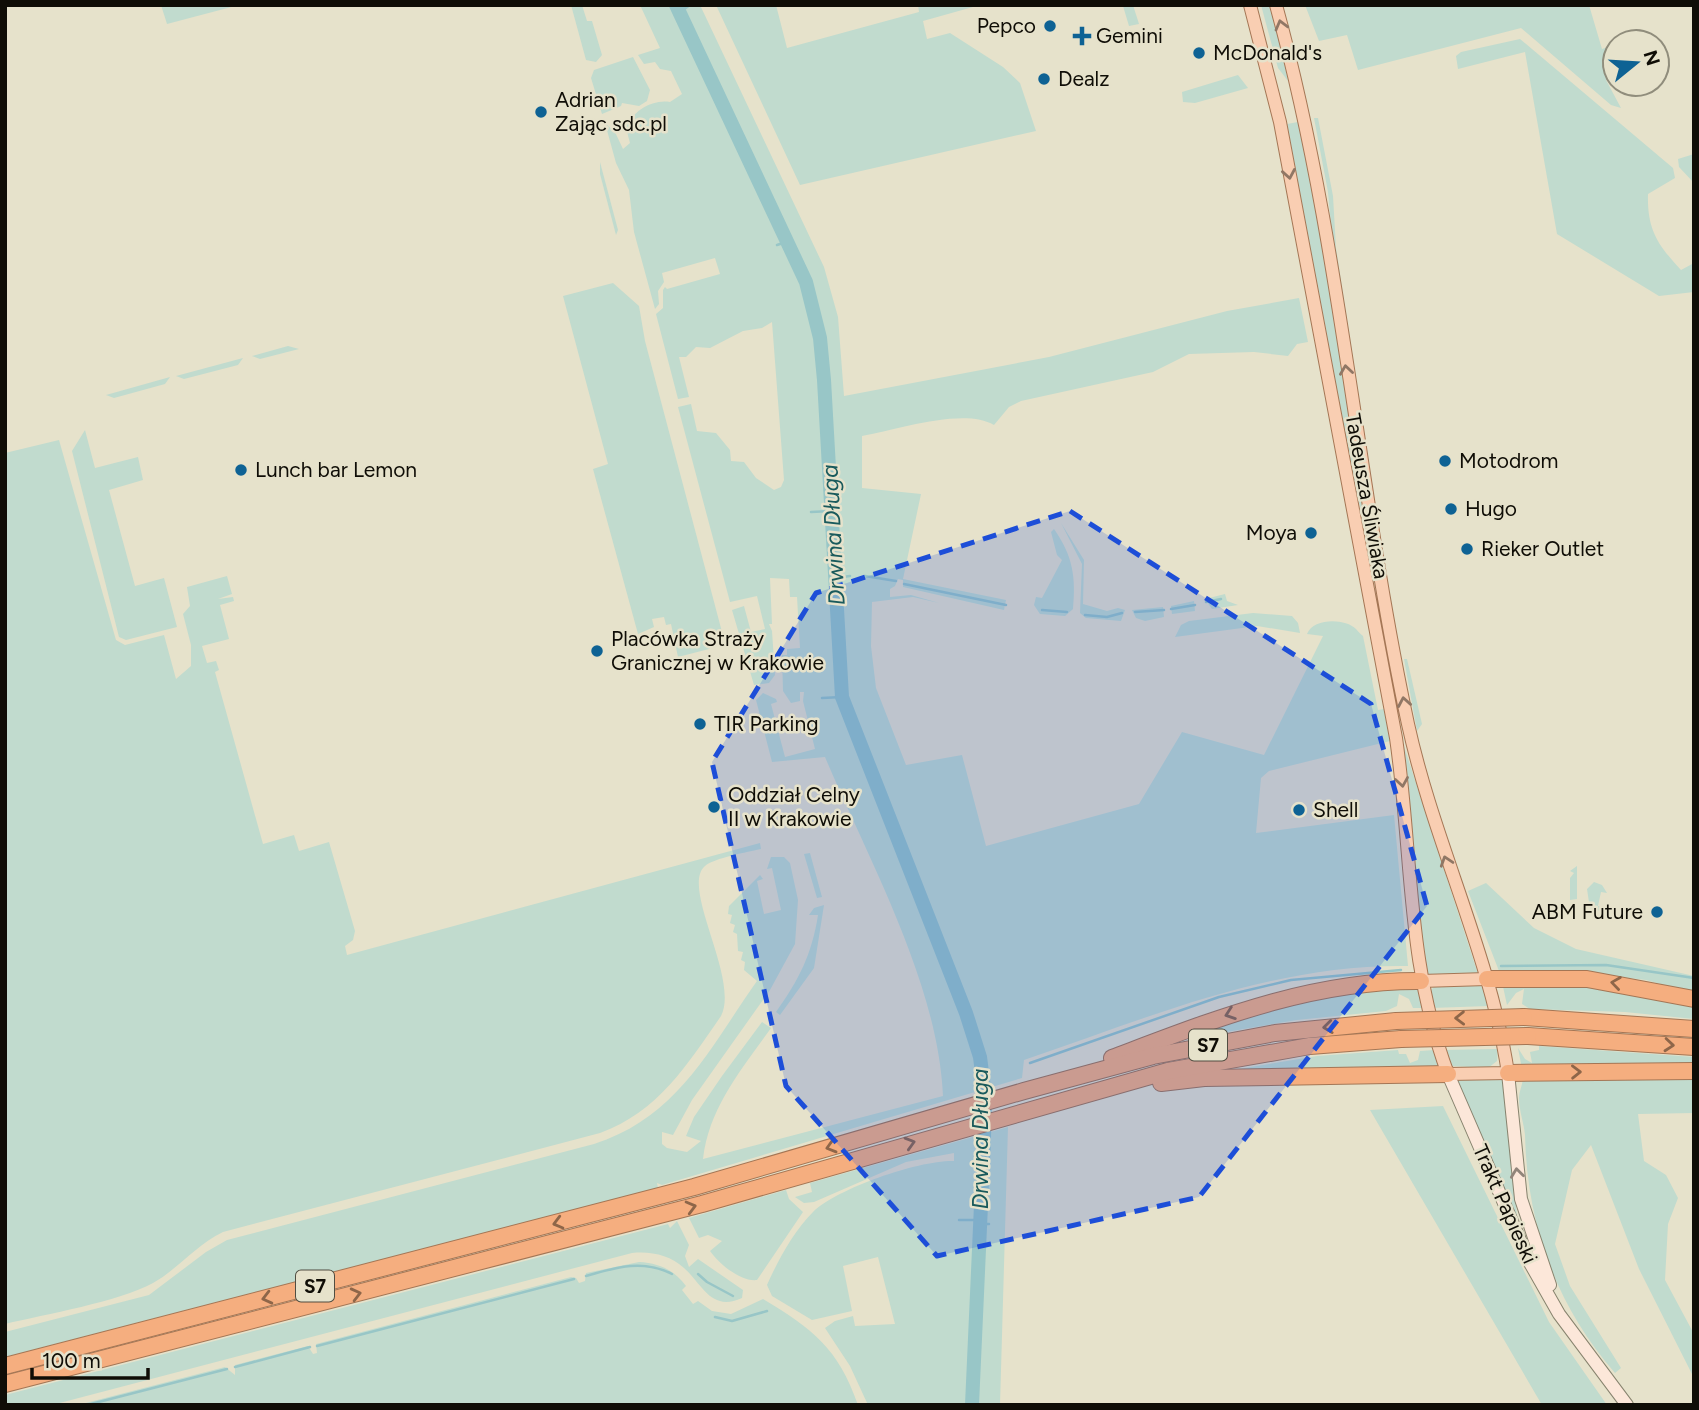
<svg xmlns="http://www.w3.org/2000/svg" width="1699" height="1410" font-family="Figtree,sans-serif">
<rect width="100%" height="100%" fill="#e6e2cb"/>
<g fill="#c1dbce">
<path d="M161 5H239L167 24Z"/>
<path d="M571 5H582L587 21H592L602 55 596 62 586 60Z"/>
<path d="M640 5H700L824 267 838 317 844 396 1049 357 1227 311 1299 298 1308 342 1297 344 1288 356 1254 352 1189 354 1153 372 1021 401 1009 407 994 425C964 407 896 430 862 436V488L921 494 903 579 1006 600 1004 610 903 587V580L898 579 895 586 890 589V597L911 595 939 603 913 597 872 602 871 646 876 688 906 765 962 755 986 846 1139 804 1182 732 1264 755 1323 636 1307 634C1313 618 1345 618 1356 629 1358 631 1360 634 1363 636L1378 710 1384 709 1390 741 1269 771 1261 778 1256 833 1394 815 1408 966C1271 964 1151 1017 1024 1060L1022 1078 662 1185 657 1183 658 1188 5 1357V1332L149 1295 206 1252 227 1240 594 1144C678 1117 709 1049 757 981L744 970 745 962 741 960 743 952 738 951 737 934 733 932 735 925 730 923 732 915 728 914 729 906 760 875 763 879 757 881 764 914 781 910 772 868 767 869 771 857H784L790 863 798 900 795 944 770 990 692 1100 673 1135 662 1132V1144L667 1148 687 1152 701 1141 686 1136 694 1117 722 1076 762 1022 771 1028C742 1069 709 1107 703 1159L943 1096C938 983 869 861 825 757L772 762 756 700 763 693 776 699 777 702 771 704 785 757 815 749 803 701 804 692H800V701L791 703 783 691 782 655H787V649L800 648 797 597H790L789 579 770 578 772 624H769L772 631 775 675 769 683 754 685 732 610 744 606 751 632 765 629 757 596 730 602 678 407 691 404 697 431 716 433 730 450 731 461 744 462 756 478 774 490 781 487 784 480 772 322 762 328 743 331 710 348 696 347 686 357H679L689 397 678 399 656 314 663 308V290L665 287 667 289 720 274 715 258 662 273 664 282 658 291 659 304 655 309 634 232 629 190 616 163 605 123 615 132 623 149 630 143 626 128C632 111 653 99 670 102L682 94 671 71 660 69 655 62 644 64 638 55 660 48Z"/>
<path d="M716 5H776L787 48 919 12 918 5H980L923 21 927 39 950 33 1003 67 1020 83 1036 131 800 185Z"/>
<path d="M1133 5 1139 24 1129 26 1123 6Z"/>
<path d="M1261 5H1272L1288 81 1278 68Z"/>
<path d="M1305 5H1589L1602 49 1615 45V77L1606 80 1621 108 1611 105 1521 28 1358 70 1347 35 1319 41Z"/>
<path d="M1520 39 1673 168 1675 178 1648 194C1647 230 1658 245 1681 270L1694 263V292L1659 296 1557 234 1525 52 1458 69 1456 56 1461 52Z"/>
<path d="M633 57 650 90 647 101 639 106 622 103 621 106 602 114 591 78 594 70Z"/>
<path d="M1238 75 1248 88 1195 103 1183 102 1182 92Z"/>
<path d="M1314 118H1318L1333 196 1336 248 1384 562 1333 248 1328 192Z"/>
<path d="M1298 122 1324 246 1364 520 1352 478 1287 124Z"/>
<path d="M1694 154V183L1679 167 1678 159Z"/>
<path d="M600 162 618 230 616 235 600 174Z"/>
<path d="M613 283 639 306 645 341 722 632V640L709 649 678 657 671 624 666 625 664 617 652 619 654 627 638 634 593 469 608 464 563 296Z"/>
<path d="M288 346 299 349 260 359 252 356Z"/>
<path d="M243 358 238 365 184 379 176 376Z"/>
<path d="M170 377 165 384 114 398 106 395Z"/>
<path d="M85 430 95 468 138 457 143 480 109 490 135 586 164 578 177 627 126 640 119 637 72 451Z"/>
<path d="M59 440 116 640 125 645 164 635 176 679 191 666V645L183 614 190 606 187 587 227 576 232 594 218 599 233 597 234 601 220 605 229 639 202 646 207 663 216 661 219 670 215 672 263 844 294 835 299 851 329 842 355 931 353 940 345 946 347 955 760 843 761 849C748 852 714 858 705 866 680 887 740 979 721 1016 687 1065 658 1112 600 1133L223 1232C196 1245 178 1269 153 1283 118 1302 46 1314 5 1324V453Z"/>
<path d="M1061 523 1084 560 1083 604 1107 611 1118 608 1125 610 1121 621 1086 618 1080 613 1082 564Z"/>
<path d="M1054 529C1073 556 1076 577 1073 609L1065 616 1040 614 1034 605 1036 597 1042 598 1062 560 1057 555 1051 532Z"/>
<path d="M1225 594 1227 601 1238 605 1212 609 1205 599Z"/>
<path d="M1194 601 1195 611 1172 614 1171 606Z"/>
<path d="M1163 607 1164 617 1145 621 1136 618 1132 610Z"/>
<path d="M1253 613 1292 616 1298 623 1300 633 1257 626 1175 637 1181 625 1189 621Z"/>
<path d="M1404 659H1407L1422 724 1417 731Z"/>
<path d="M1401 737 1478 974 1428 976 1423 952Z"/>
<path d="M810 853 822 897 817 898 804 854Z"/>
<path d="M1577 866V899L1570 900V878L1574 873 1570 871Z"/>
<path d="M1594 882 1602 885 1607 893 1601 892 1598 906 1603 908 1598 911 1590 909 1587 889Z"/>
<path d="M1486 883 1534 928 1576 949 1694 976V993L1646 980 1564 970 1499 971 1468 891Z"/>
<path d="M824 905 814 968 780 1015 776 1012C799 980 812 954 818 915H809L814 908Z"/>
<path d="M1502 982H1574L1694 1004V1019L1625 1012 1530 1009 1522 1004 1524 989 1516 993 1507 1005Z"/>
<path d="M1436 984H1478L1483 988 1489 1006 1431 1008 1429 993Z"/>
<path d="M1417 986 1422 1008H1413L1409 999 1399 994 1397 1006 1386 1011 1297 1020 1168 1042 1317 994Z"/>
<path d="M1539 1046 1694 1057V1066L1522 1069 1518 1048 1525 1059 1532 1063 1530 1052 1539 1050Z"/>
<path d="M1498 1049 1497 1061 1488 1068 1452 1066 1443 1050Z"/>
<path d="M1398 1050 1399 1054H1406L1410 1063 1418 1060 1420 1051 1434 1050 1439 1067 1214 1073 1317 1056Z"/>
<path d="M1694 1074V1113L1638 1114 1644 1161 1666 1175 1678 1198 1668 1224 1665 1280 1694 1334V1378L1639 1269 1591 1145 1572 1170 1555 1244 1570 1286 1621 1368 1615 1373C1556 1305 1527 1225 1525 1135 1524 1123 1519 1111 1519 1098 1519 1091 1523 1084 1523 1077Z"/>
<path d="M1498 1077 1503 1081 1517 1216 1455 1081 1457 1078Z"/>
<path d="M1443 1106 1549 1322 1607 1405H1542L1370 1110Z"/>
<path d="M1008 1127 1000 1405H868L850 1366 825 1328 835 1321 853 1316 855 1326 895 1324 878 1257 843 1266 852 1311 812 1320 772 1296 767 1285C778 1260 794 1231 813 1212 838 1188 919 1160 954 1161V1153L906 1162 814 1202 804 1203 795 1197 812 1192 810 1183Z"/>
<path d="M786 1190 789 1199 803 1212 757 1280C741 1282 719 1264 710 1251L722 1241 708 1235 699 1238 689 1218Z"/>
<path d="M677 1221 689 1245 685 1256 689 1267 698 1259 743 1290 742 1298C711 1312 703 1285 684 1268 670 1255 651 1251 632 1253L52 1405H5V1395L668 1224 670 1228Z"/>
<path d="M639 1262C659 1263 674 1270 686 1286L682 1290 693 1304 698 1301 712 1311 731 1314 763 1299C813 1329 838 1348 858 1405H78L225 1367 235 1375V1365L308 1346 313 1354 317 1353 316 1344 571 1277 576 1278 579 1283 585 1281 586 1273Z"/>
</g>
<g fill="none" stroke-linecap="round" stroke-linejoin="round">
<g stroke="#98c6c7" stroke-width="2.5">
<path d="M680 12 690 5"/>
<path d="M777 245 789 241"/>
<path d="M811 512 831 511"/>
<path d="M865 576 896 581"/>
<path d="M835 578 850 576"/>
<path d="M904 584 1006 605"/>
<path d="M1206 602 1221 599"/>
<path d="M1171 609 1195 605"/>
<path d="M1042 610 1067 612"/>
<path d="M1135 612 1164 610"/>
<path d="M1085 615 1107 617 1122 613"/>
<path d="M822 698 842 697"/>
<path d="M1501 966 1606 965 1694 978"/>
<path d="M1030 1063 1219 997 1291 980 1401 970"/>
<path d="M959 1220H980"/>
<path d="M980 1224H989"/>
<path d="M698 1274 707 1282 733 1296"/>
<path d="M586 1276C617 1267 643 1259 672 1274"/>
<path d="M715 1317 732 1321 767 1311"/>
<path d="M317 1346 574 1279"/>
<path d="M235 1367 310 1347"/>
<path d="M87 1405 227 1369"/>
</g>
<path stroke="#98c6c7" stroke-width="14" d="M676 5 806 282 820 338 824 380 842 697 966 1013 980 1057 985 1096 984 1138 972 1405"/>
<g stroke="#87836e" stroke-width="14">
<g id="secondary">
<path d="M1508 1073 1521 1199 1550 1285"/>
<path d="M1448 1074 1530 1263 1559 1314 1627 1405"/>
</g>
</g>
<g stroke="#a47655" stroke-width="14">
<g id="primary">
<path d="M1250 5 1280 122 1396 738C1413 855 1406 962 1448 1074L1508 1073C1490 953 1434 843 1408 724 1357 486 1341 241 1276 5"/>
<path d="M1421 981 1487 979"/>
</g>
</g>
<g stroke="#a47655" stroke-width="18">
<g id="highway">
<path d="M1487 979H1587L1694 999"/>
<path d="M1524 1017 1694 1029"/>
<path d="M1528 1036 1694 1047"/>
<path d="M1112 1058C1213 1020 1311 980 1421 981"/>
<path d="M1508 1073 1694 1071"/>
<path d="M1161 1083 1204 1078 1448 1074"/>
<path d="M5 1366 694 1187 1024 1091 1153 1056 1275 1033 1396 1021"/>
<path d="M5 1384 702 1204 1168 1071 1310 1046 1401 1039"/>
</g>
</g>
<use href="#secondary" stroke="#fce7d9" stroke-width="12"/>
<use href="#primary" stroke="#f9ceb2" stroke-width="12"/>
<use href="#highway" stroke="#f5ae7f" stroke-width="16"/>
<g stroke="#a47655" stroke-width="18" stroke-linecap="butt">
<g id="highway-bridge">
<path d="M1396 1021 1524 1017"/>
<path d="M1401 1039 1528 1036"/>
</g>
</g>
<use href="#highway-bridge" stroke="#f5ae7f" stroke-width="16"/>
</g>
<defs><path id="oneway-chevron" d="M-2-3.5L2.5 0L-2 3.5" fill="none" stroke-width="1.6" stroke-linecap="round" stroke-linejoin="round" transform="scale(1.75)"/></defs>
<g stroke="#907765">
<use href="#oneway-chevron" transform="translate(1281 25) rotate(-105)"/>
<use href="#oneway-chevron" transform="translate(1289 174) rotate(80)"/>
<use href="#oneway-chevron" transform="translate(1346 370) rotate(-98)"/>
<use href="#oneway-chevron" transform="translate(1404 702) rotate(-100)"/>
<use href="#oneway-chevron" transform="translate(1402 782) rotate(81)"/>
<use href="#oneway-chevron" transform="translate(1446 861) rotate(-108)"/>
</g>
<g stroke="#8e6649">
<use href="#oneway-chevron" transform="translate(1616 983) rotate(-172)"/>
<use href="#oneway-chevron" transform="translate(1230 1014) rotate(161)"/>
<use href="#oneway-chevron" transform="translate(1460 1018) rotate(179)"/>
<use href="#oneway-chevron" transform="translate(1328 1027) rotate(173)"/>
<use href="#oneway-chevron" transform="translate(1669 1045) rotate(5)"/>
<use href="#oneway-chevron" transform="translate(1576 1072) rotate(-1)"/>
<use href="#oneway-chevron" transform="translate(910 1143) rotate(-16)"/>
<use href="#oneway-chevron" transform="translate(831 1147) rotate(164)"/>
<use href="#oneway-chevron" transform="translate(691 1207) rotate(-15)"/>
<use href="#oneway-chevron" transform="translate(558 1223) rotate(165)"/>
<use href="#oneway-chevron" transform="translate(356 1294) rotate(-14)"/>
<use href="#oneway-chevron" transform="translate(267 1298) rotate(166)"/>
</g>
<use stroke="#91857a" href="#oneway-chevron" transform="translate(1517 1173) rotate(-97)"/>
<path fill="#1d4ed8" fill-opacity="0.2" stroke="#1d4ed8" stroke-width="5" stroke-dasharray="14 9" stroke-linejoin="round" d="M1070 511 1371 704 1427 906 1199 1197 937 1256 786 1086 712 762 816 593Z"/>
<g fill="#0e6294" stroke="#e6e2cb" stroke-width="2.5">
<circle cx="1050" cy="26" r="7"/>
<path d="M1078.5 25.5h7v7h7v7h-7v7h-7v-7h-7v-7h7z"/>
<circle cx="1199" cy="53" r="7"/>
<circle cx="1044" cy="79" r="7"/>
<circle cx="541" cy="112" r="7"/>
<circle cx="1445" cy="461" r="7"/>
<circle cx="241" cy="470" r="7"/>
<circle cx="1451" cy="509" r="7"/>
<circle cx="1311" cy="533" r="7"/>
<circle cx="1467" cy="549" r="7"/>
<circle cx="597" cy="651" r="7"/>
<circle cx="700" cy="724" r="7"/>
<circle cx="714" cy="807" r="7"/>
<circle cx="1299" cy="810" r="7"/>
<circle cx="1657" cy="912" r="7"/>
</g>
<g text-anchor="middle" stroke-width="5" stroke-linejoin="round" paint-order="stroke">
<g fill="#e6e2cb" stroke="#504d41" stroke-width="2">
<rect x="1189" y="1029.5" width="38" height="31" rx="5"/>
<rect x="296" y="1270.5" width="38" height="31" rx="5"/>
</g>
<g font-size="19" font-weight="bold" fill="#0f0d06">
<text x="1208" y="1052">S7</text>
<text x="315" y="1293">S7</text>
</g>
<g font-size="21" fill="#0f0d06" stroke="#e6e2cb" text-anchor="start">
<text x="1036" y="33" text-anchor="end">Pepco</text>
<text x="1096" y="43">Gemini</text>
<text x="1213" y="60">McDonald's</text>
<text x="1058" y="86">Dealz</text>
<text x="555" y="107">Adrian<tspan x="555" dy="24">Zając sdc.pl</tspan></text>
<text x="1459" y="468">Motodrom</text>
<text x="255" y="477">Lunch bar Lemon</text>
<text x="1465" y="516">Hugo</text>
<text x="1297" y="540" text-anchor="end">Moya</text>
<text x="1481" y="556">Rieker Outlet</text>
<text x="611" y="646">Placówka Straży<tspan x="611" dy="24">Granicznej w Krakowie</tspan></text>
<text x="714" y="731">TIR Parking</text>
<text x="728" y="802">Oddział Celny<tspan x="728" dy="24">II w Krakowie</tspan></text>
<text x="1313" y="817">Shell</text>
<text x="1643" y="919" text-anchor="end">ABM Future</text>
</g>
<g font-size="21" fill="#0f0d06" stroke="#e6e2cb">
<text transform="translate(1367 496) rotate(80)" y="7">Tadeusza Śliwiaka</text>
<text transform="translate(1505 1204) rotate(66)" y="7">Trakt Papieski</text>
</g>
<g font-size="23" font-style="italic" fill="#195a5c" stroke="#e6e2cb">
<text transform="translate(833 535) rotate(-93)" y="8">Drwina Długa</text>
<text transform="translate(980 1139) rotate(-90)" y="8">Drwina Długa</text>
</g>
</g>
<rect width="1699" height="1410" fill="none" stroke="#0f0d06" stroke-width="14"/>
<g transform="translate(1636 63) rotate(72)"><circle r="33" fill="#e6e2cb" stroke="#908d7c" stroke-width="2"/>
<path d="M0-5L12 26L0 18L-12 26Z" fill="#0e6294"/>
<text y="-10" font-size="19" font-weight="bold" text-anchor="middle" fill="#0f0d06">N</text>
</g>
<path d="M32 1368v10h116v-10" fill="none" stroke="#0f0d06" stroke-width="3.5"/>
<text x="42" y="1368" font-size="21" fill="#0f0d06" stroke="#e6e2cb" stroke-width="5" paint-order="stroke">100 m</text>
</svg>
